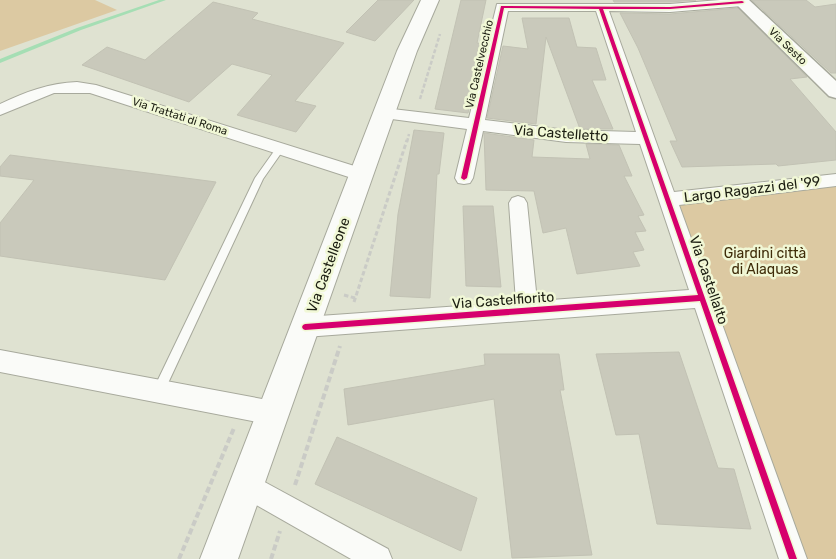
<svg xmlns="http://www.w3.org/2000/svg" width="836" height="559" font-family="Rubik,sans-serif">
<rect width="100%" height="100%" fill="#dfe2d1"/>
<g fill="#dcc9a2">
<path d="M0 0H95L117 10 0 51Z"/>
<path d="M836 182V559H792L670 200Z"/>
</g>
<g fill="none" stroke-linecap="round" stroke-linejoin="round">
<path fill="#a5deb4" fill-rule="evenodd" d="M159 0H166L81 30 0 63V59L77 28Z"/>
</g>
<g fill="#c9c9bb" stroke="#c2c2b4">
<path d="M378 0H414L375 41 346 32Z"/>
<path d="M461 0H486L477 43 485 44 468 113 435 109Z"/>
<path d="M613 0H696L670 2H614Z"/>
<path d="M752 0H806L815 7 836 4V73H831Z"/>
<path d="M213 2 258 13 252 19 344 43 295 101 316 106 296 132 237 115 272 75 232 64 189 102 82 65 107 47 145 60Z"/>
<path d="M738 8 807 77 790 79 836 132V160L778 166 776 164 682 167 670 141H677L638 48 620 13 670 14Z"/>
<path d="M522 18H569L577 47 596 48 606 80H592L613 129H580L546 37 536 124 487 118 503 46 528 49Z"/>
<path d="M414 130 444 133 439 174H437L430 298 390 296 398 214Z"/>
<path d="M484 133 534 140 532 157 590 159 586 144 619 145 632 176H624L644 215 638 216 646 231 635 232 644 250 633 252 640 266 577 274 566 228 543 233 534 191 486 190Z"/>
<path d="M10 155 216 182 165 280 0 256V223L34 180 0 176V167Z"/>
<path d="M463 206H493L501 287 466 286Z"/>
<path d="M679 352 718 468 734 469 751 529 657 524 639 434 616 435 596 354Z"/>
<path d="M484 354H559L564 390H560L592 555 512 558 494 399 348 425 344 389 485 365Z"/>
<path d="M337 437 477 498 461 551 315 484Z"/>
</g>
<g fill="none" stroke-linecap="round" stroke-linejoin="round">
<g stroke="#a7a99c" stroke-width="2">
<path id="service" d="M280 146 284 149 263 179 163 394 159 396 155 394 153 390 155 386 255 178 277 147Z"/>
</g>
<g stroke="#a7a99c" stroke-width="2">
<g id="minor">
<path d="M720 0H747L748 2 742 6 670 12 609 11 674 192 836 174V186L679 205 807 559H779L695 308 305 337 297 334 294 327 297 320 305 317 516 302 509 203 512 198 518 196 524 198 527 203 537 301 689 290 640 144 566 142 483 131 473 178 470 183 464 184 458 183 455 178 467 129 384 118 378 117 376 113 378 109 384 108 469 118 497 4H670ZM508 11H596L636 132 566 130 485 120Z"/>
<path d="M77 82 96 85 367 170 370 175 367 180 361 181 90 93H54L0 115V104C25 92 49 83 77 82Z"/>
<path d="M0 350 273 401 281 405 285 413 281 421 273 425 0 372Z"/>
<path d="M246 472 388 549 392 559H351L237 494 233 485 237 476Z"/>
</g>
</g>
<g stroke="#a7a99c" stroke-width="3">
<path id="tertiary" d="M732 0H749L836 81V98L829 96Z"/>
</g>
<g stroke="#a7a99c" stroke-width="2">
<path id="secondary" d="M421 0H439L417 51 238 559H200L397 51Z"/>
</g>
<g stroke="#cacbc6" stroke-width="2.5" stroke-dasharray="4 2" stroke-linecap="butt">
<path d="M420 99 440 34"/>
<path d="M407 142 409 134"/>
</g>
<g stroke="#cacbc6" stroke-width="3" stroke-dasharray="4.5 2.5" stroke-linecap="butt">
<path d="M344 295 355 298"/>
<path d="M354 302 407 140"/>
</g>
<g stroke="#cacbc6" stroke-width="4" stroke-dasharray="6 3" stroke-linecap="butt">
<path d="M295 485 340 346"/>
<path d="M179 559 234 428"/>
<path d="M271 559 280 531"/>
</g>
<use href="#service" fill="#fafbf8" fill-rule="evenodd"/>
<use href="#minor" fill="#fafbf8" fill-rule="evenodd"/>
<use href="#tertiary" fill="#fafbf8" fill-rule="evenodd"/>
<use href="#secondary" fill="#fafbf8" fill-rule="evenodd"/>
<g stroke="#f1f8d6" stroke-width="3">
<path id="cycleway" d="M742 1 744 2 743 3 670 9H603L797 559H789L700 301 305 330 303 329 302 327 303 325 305 324 698 295 599 9 504 8 467 178 464 180 461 178 501 6 670 7Z"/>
</g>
<use href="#cycleway" fill="#d6006c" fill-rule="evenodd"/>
</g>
<g text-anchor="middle" stroke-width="5" stroke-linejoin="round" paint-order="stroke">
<g font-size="11" fill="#1b1d11" stroke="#f1f8d6">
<text transform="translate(788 46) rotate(44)" y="4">Via Sesto</text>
<text transform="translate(479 64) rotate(-77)" y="4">Via Castelvecchio</text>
<text transform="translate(180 116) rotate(18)" y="4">Via Trattati di Roma</text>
</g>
<g font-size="14" fill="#1b1d11" stroke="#f1f8d6">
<text transform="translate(561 133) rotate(4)" y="5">Via Castelletto</text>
<text transform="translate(752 189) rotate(-7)" y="5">Largo Ragazzi del '99</text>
<text transform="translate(328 265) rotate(-70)" y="5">Via Castelleone</text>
<text transform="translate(709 280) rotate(71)" y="5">Via Castellalto</text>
<text transform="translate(503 300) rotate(-4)" y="5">Via Castelfiorito</text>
</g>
<g font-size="14" fill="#3f2c09" stroke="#f1f8d6">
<text x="765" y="258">Giardini città<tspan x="765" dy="16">di Alaquas</tspan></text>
</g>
</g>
</svg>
